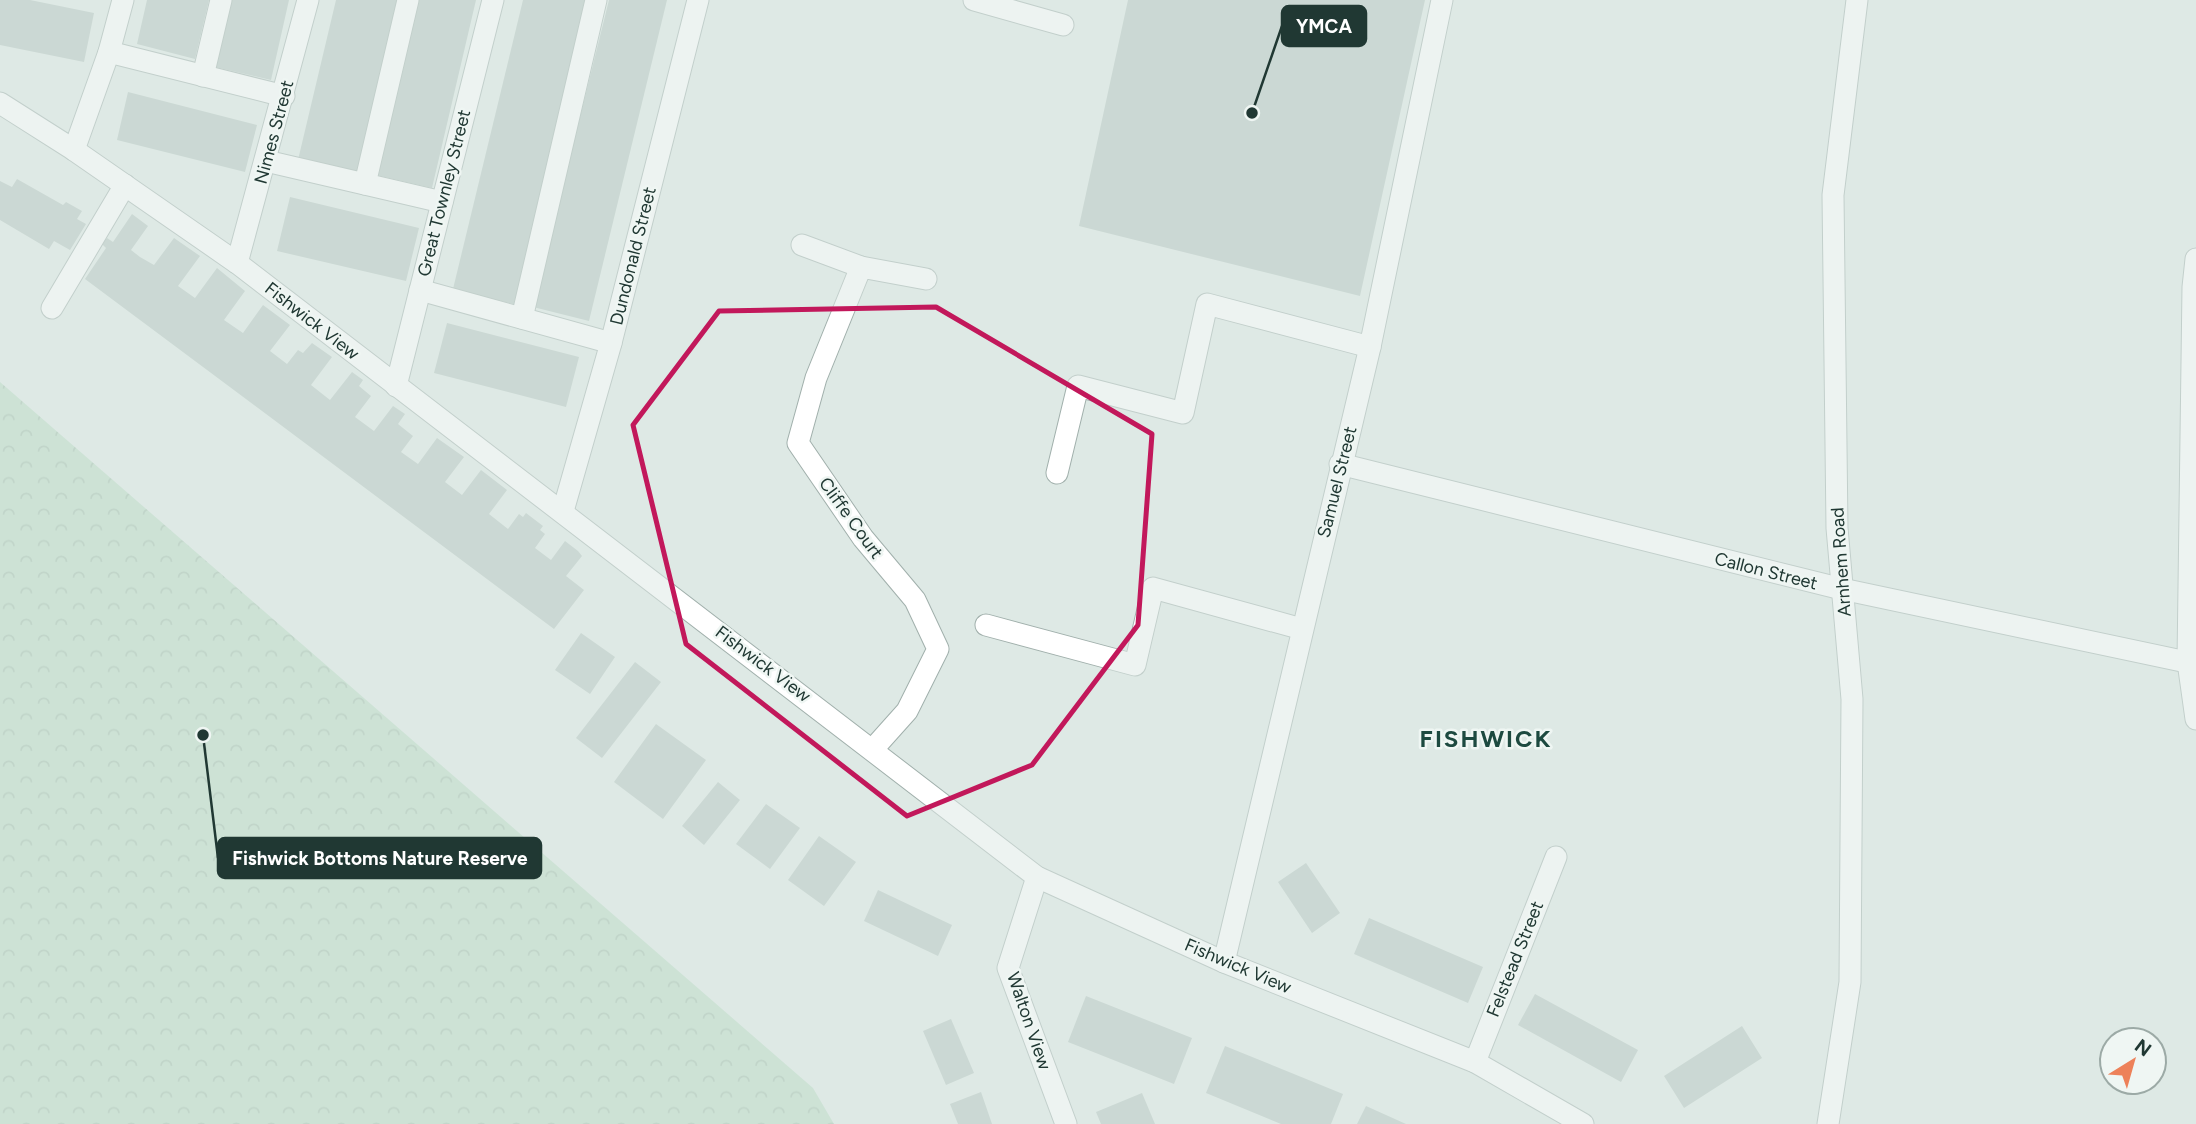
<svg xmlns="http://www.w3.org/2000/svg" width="2196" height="1124" font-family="Figtree,sans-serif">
<defs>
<pattern id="forest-crowns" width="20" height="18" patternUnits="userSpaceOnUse" patternTransform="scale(1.75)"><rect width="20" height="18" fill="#b8dac2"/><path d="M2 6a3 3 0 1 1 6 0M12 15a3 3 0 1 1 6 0" fill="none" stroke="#9ebca7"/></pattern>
</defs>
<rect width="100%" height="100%" fill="#dee9e5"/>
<path fill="url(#forest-crowns)" d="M0 382 813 1088 834 1124H0Z"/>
<g fill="#b4c4be">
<path d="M0 0H30L94 13 84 62 0 45Z"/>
<path d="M147 0H209L195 59 137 44Z"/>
<path d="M226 0H289L271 80 211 66Z"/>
<path d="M336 0H398L358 173 298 160Z"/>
<path d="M417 0H476L432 188 376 175Z"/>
<path d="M523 0H588L517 305 453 289Z"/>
<path d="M609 0H667L589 321 533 307Z"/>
<path d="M1128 0H1425L1360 296 1079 226Z"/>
<path d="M128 92 257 125 245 172 117 140Z"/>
<path d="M17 179 63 205 66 202 82 211 77 219 86 224 70 250 54 241 49 249 0 220V181L12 187Z"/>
<path d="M290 197 419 228 406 281 277 251Z"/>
<path d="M132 214 148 226 131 250 140 257 154 265 174 238 200 256 178 286 195 298 217 268 245 291 224 320 243 333 263 305 290 325 270 351 287 364 298 350 303 353 312 343 332 357 311 385 330 400 352 372 363 380 359 386 371 396 355 417 374 431 393 406 405 414 398 424 413 436 401 452 418 464 437 438 464 457 445 482 462 495 481 470 507 490 489 514 508 529 519 514 523 517 526 513 543 526 540 530 545 534 535 548 551 560 565 541 578 551 582 556 566 576 584 590 554 629 85 279 106 248 102 244 107 238 113 242Z"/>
<path d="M447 323 579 357 566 407 434 373Z"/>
<path d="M581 633 615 657 590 694 555 670Z"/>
<path d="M635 662 661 682 602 758 576 738Z"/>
<path d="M656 724 706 760 663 819 614 782Z"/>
<path d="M718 782 740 800 704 845 682 826Z"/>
<path d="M766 804 800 828 770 869 736 844Z"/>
<path d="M819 836 856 862 824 906 788 880Z"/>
<path d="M1306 863 1340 913 1312 933 1278 882Z"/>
<path d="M878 890 952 925 938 956 864 921Z"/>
<path d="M1369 918 1483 967 1468 1003 1354 954Z"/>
<path d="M1535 994 1638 1050 1621 1082 1518 1025Z"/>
<path d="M1086 996 1192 1038 1174 1084 1068 1042Z"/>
<path d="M951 1019 974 1073 946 1085 923 1031Z"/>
<path d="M1742 1026 1762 1058 1684 1108 1664 1076Z"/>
<path d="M1225 1046 1343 1094 1331 1124H1281L1206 1093Z"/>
<path d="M981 1092 992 1124H958L950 1104Z"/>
<path d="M1142 1093 1155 1124H1101L1096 1112Z"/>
<path d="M1366 1106 1406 1124H1357Z"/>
</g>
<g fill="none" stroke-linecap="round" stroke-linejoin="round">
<g stroke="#a1b0ac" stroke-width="23">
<g id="minor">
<path d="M974 0 1063 25"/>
<path d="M109 52 284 96"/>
<path d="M203 76 221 0"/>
<path d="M0 103 74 150 237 263 1037 877 1224 962 1475 1062 1583 1124"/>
<path d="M74 150 109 52 123 0"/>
<path d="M266 161 442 202"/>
<path d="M365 184 408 0"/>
<path d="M802 245 861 267"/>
<path d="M2196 259 2193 287 2188 662 2196 719"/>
<path d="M237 263 308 0"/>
<path d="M420 290 611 343"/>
<path d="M52 308 125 185"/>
<path d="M522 318 596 0"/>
<path d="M396 386 493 0"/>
<path d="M1340 464 1842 589 2196 664"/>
<path d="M1057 473 1078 386 1183 413 1207 304 1370 347"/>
<path d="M563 511 611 343 698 0"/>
<path d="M986 625 1135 665 1153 588 1302 629"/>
<path d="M873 749 907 711 938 649 915 600 863 538 798 443 816 378 861 267 926 279"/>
<path d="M1037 877 1008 968 1066 1124"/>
<path d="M1224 962 1370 347 1442 0"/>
<path d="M1475 1062 1556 857"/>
<path d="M1828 1124 1850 982 1852 699 1837 528 1833 195 1857 0"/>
</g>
</g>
<use href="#minor" stroke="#fff" stroke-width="21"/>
</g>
<path d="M0 0H2196V1124H0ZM936 307 1152 434 1138 625 1032 765 907 816 686 644 633 425 719 311Z" fill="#dee9e5" fill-opacity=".55" fill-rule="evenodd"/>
<path fill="none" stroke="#c2185b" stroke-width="5" stroke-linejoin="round" d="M936 307 1152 434 1138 625 1032 765 907 816 686 644 633 425 719 311Z"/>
<g text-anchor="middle" stroke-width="5" stroke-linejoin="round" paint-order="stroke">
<g font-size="18" fill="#203833" stroke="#eff6f3">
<text transform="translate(274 132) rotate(-75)" y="6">Nimes Street</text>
<text transform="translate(444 193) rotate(-76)" y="6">Great Townley Street</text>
<text transform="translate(633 256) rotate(-76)" y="6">Dundonald Street</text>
<text transform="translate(312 321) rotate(38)" y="6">Fishwick View</text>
<text transform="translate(1337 482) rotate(-76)" y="6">Samuel Street</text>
<text transform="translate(851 518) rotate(54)" y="6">Cliffe Court</text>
<text transform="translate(1841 562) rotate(-94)" y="6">Arnhem Road</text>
<text transform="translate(1766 571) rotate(14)" y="6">Callon Street</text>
<text transform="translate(763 664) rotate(37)" y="6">Fishwick View</text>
<text transform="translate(1515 959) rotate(-68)" y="6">Felstead Street</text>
<text transform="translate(1238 966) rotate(23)" y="6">Fishwick View</text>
<text transform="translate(1029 1021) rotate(71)" y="6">Walton View</text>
</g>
<g font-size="24" font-weight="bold" letter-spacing="2" fill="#1d4a40" stroke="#eff6f3">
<text x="1486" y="747">FISHWICK</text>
</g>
</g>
<path fill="none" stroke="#203833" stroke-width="2.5" d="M1252 113L1282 26M203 735L218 858"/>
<g fill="#203833" stroke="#eff6f3" stroke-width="2.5">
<circle cx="1252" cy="113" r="7"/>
<circle cx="203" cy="735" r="7"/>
</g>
<g fill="#203833" stroke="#203833" stroke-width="2.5">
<rect x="1282" y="6" width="84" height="40" rx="7"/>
<rect x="218" y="838" width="323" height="40" rx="7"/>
</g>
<g font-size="19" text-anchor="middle" font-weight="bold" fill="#fff">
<text x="1324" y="33">YMCA</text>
<text x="380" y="865">Fishwick Bottoms Nature Reserve</text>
</g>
<g transform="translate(2133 1061) rotate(37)"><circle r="33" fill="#eff6f3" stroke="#9caaa6" stroke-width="2"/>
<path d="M0-5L12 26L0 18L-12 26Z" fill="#ed8159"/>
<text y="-10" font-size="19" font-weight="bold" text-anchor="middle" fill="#203833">N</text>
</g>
</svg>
